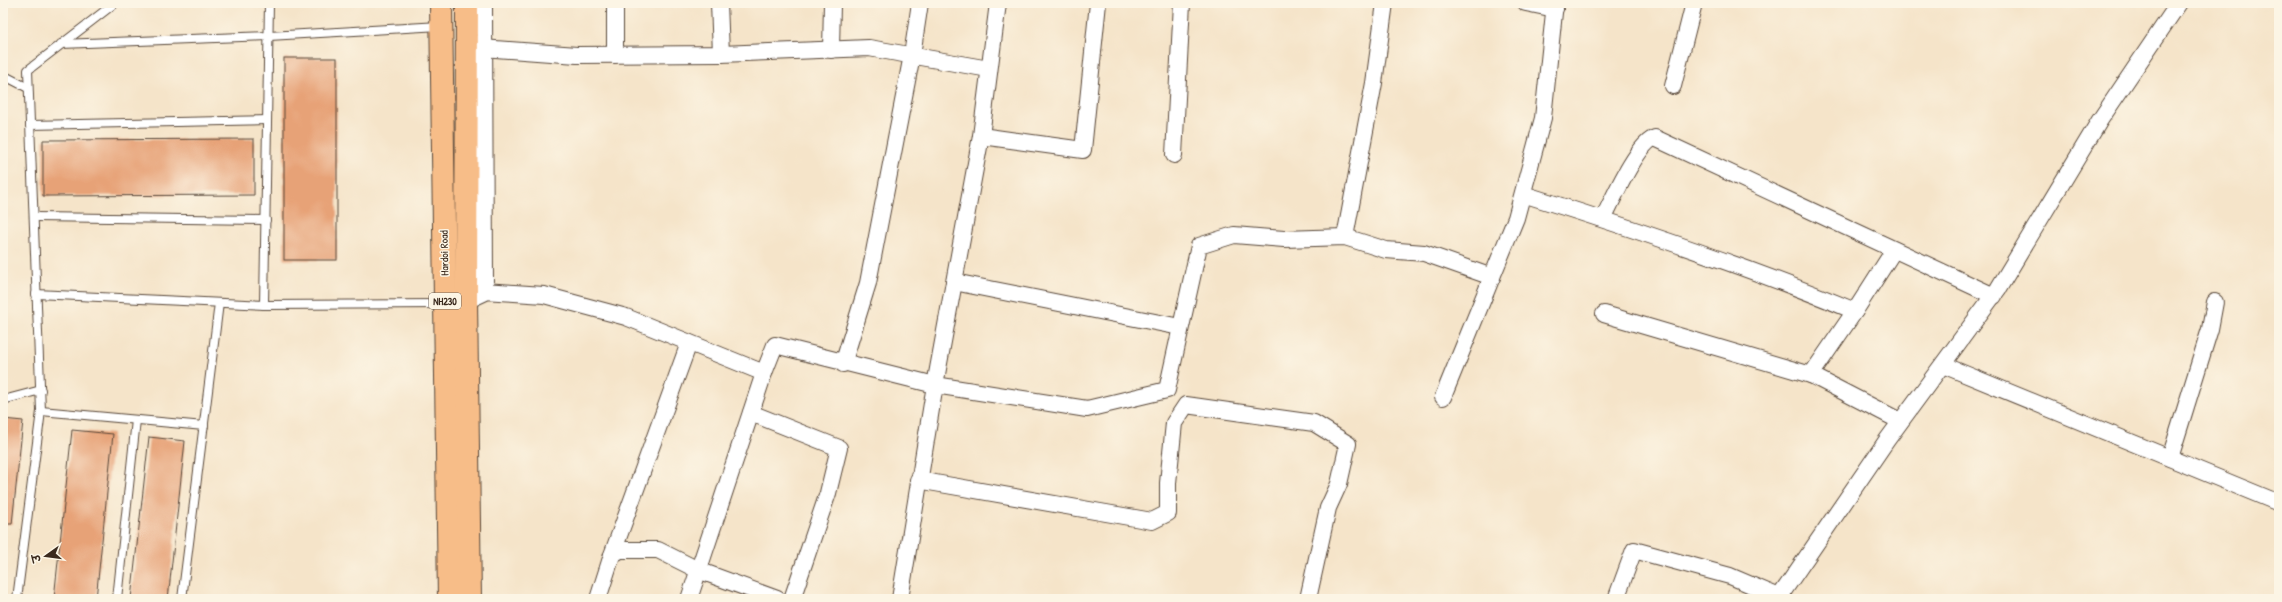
<svg xmlns="http://www.w3.org/2000/svg" width="2282" height="602" font-family="'Patrick Hand','Playpen Sans Deva',sans-serif">
<rect width="100%" height="100%" fill="#fcf5e5"/>
<filter id="ink" filterUnits="userSpaceOnUse"><feTurbulence type="fractalNoise" baseFrequency=".025" numOctaves="2"/><feDisplacementMap in="SourceGraphic" scale="8" xChannelSelector="R" yChannelSelector="G"/><feConvolveMatrix kernelMatrix="1 2 1 2 8 2 1 2 1" color-interpolation-filters="sRGB"/></filter>
<filter id="wash" filterUnits="userSpaceOnUse"><feTurbulence type="fractalNoise" baseFrequency=".012" numOctaves="4" result="noise"/><feDisplacementMap in="SourceGraphic" scale="16" xChannelSelector="R" yChannelSelector="G"/><feGaussianBlur stdDeviation="0.9" result="paint"/><feColorMatrix in="noise" values="0 0 0 0 0 0 0 0 0 0 0 0 0 0 0 0 0 1.4 0 .05"/><feComposite in="paint" operator="in"/></filter>
<g filter="url(#wash)">
<rect width="100%" height="100%" fill="#f5e4c9"/>
<g id="blocks">
<g fill="#e7a277">
<rect x="284" y="58" width="53" height="202"/>
<path d="M254 139V195L43 196V140Z"/>
<path d="M3 419 23 421 12 524H3Z"/>
<path d="M72 430 113 434 96 599H54Z"/>
<path d="M149 437 185 441 168 599H131Z"/>
</g>
</g>
</g>
<g filter="url(#ink)">
<use href="#blocks" fill-opacity="0" stroke="#574638" stroke-width="1"/>
<g fill="none" stroke-linecap="round" stroke-linejoin="round">
<g stroke="#574638" stroke-width="10">
<g id="service">
<path d="M61 44 269 36 440 26"/>
<path d="M3 75 28 88"/>
<path d="M30 125 267 120"/>
<path d="M34 217 266 220"/>
<path d="M36 294 264 305 444 304"/>
<path d="M264 305 269 3"/>
<path d="M3 400 41 390"/>
<path d="M41 411 204 426"/>
<path d="M17 599 41 411 28 70 115 3"/>
<path d="M117 599 136 420"/>
<path d="M182 599 219 303"/>
</g>
</g>
<g stroke="#574638" stroke-width="18">
<g id="minor">
<path d="M615 3V55"/>
<path d="M719 3 721 54"/>
<path d="M1526 3 1555 9"/>
<path d="M482 48 577 55 721 54 869 48 989 69"/>
<path d="M831 50 832 3"/>
<path d="M1673 86 1694 3"/>
<path d="M981 136 1083 150 1098 3"/>
<path d="M1174 155 1182 3"/>
<path d="M1523 194C1635 229 1746 266 1855 311L1894 250"/>
<path d="M1603 219C1612 201 1638 142 1655 138L1994 296"/>
<path d="M1345 237 1374 83 1385 3"/>
<path d="M954 282 1180 327"/>
<path d="M483 291 544 295 626 317 764 373 775 345 935 385 1087 409 1167 390 1199 246 1234 235 1284 239 1345 237 1386 250 1424 253 1492 277"/>
<path d="M1855 311 1811 375 1900 421"/>
<path d="M1604 314 1811 375"/>
<path d="M843 364 868 283 912 55 920 3"/>
<path d="M1943 365 2279 503"/>
<path d="M1443 397 1516 218 1543 118 1555 3"/>
<path d="M751 413 839 448 828 493 792 599"/>
<path d="M2170 458 2210 329 2215 302"/>
<path d="M918 480 1152 521 1168 513V483L1174 423 1186 405 1314 423 1348 444 1339 484 1328 508 1308 599"/>
<path d="M612 555 689 343"/>
<path d="M598 599 612 555 620 550H658L698 570 777 599"/>
<path d="M689 599 764 373"/>
<path d="M900 599 935 385 981 136 998 3"/>
<path d="M1616 599 1634 550 1730 576 1784 599"/>
<path d="M1778 599 1887 440 1998 289 2100 120 2179 3"/>
</g>
</g>
<g stroke="#574638" stroke-width="22">
<path id="tertiary" d="M466 299 483 291 482 3"/>
</g>
<g stroke="#574638" stroke-width="24">
<g id="trunk">
<path d="M441 3 449 599"/>
<path d="M467 3 466 299 470 599"/>
</g>
</g>
<use href="#service" stroke="#fff" stroke-width="8"/>
<use href="#minor" stroke="#fff" stroke-width="16"/>
<use href="#tertiary" stroke="#fff" stroke-width="20"/>
<use href="#trunk" stroke="#f7bd88" stroke-width="22"/>
</g>
</g>
<g text-anchor="middle" stroke-width="3" stroke-linejoin="round" paint-order="stroke">
<rect fill="#fcf5e5" stroke="#75675a" stroke-width="1" x="429" y="293" width="32" height="16" rx="3"/>
<g font-size="10" font-weight="bold" fill="#3b2a1e">
<text x="445" y="305">NH230</text>
</g>
<g font-size="11" fill="#3b2a1e" stroke="#fcf5e5">
<text transform="translate(444 253) rotate(-91)" y="4">Hardoi Road</text>
</g>
</g>
<rect width="2282" height="602" fill="none" stroke="#fcf5e5" stroke-width="16"/>
<g transform="translate(46 556) rotate(256)" stroke="#fcf5e5" stroke-width="3" paint-order="stroke">
<path d="M0-3L7 15L0 10L-7 15Z" fill="#3b2a1e"/>
<text y="-6" font-size="11" font-weight="bold" text-anchor="middle" fill="#3b2a1e">उ</text>
</g>
</svg>
